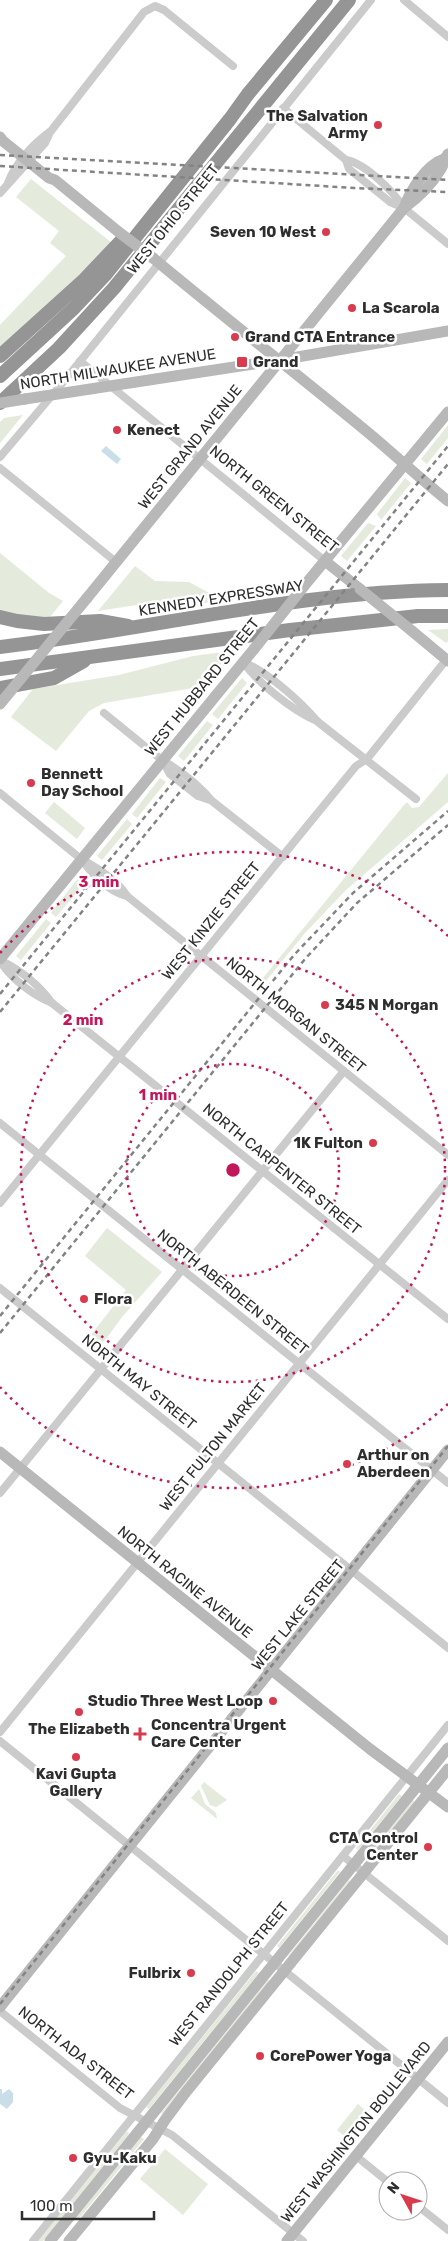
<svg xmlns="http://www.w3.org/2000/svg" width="448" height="2241" font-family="Rubik,sans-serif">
<rect width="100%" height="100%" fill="#fff"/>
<g fill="#e4eadc">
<path d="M31 179 112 243 63 292 0 347V325L66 256 50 243 59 231 16 197Z"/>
<path d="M23 415 0 443V422L4 418Z"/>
<path d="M448 425V438L427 464 421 459Z"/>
<path d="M405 478 411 483 381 520 377 514Z"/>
<path d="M368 523 376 526 347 561 341 556Z"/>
<path d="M0 553 49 593 63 601 49 618 0 613Z"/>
<path d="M135 566 155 581 189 582 222 600 183 607 168 603H149L98 611Z"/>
<path d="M448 629V641L446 643 428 630Z"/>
<path d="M232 651 202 688H193L104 703 89 711 56 751 11 717 33 689 119 675 193 656Z"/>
<path d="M242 678 247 683 218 719 212 714Z"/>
<path d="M207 721 213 725 184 761 178 756Z"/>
<path d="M448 773V802L346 890 305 933 261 987 258 984 404 805 407 802 412 808 419 807Z"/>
<path d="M160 778 166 782 137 818 132 814Z"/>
<path d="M54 802 85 828 77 839 45 813Z"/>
<path d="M127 819 132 824 102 860 97 856Z"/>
<path d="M79 877 85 882 56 917 51 913Z"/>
<path d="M46 919 51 923 21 960 16 956Z"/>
<path d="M107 1228 162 1272 122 1317 106 1339 97 1348 87 1340 126 1290 85 1256Z"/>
<path d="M204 1782 227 1800 216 1807 210 1805 201 1786Z"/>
<path d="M199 1789 205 1804 216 1813 217 1819 191 1798Z"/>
<path d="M399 1794 402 1796 358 1850 356 1848Z"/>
<path d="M413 1800 415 1802 369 1859 367 1857Z"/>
<path d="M338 1870 340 1872 279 1948 277 1946Z"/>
<path d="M349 1880 351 1882 290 1957 288 1956Z"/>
<path d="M256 1971 259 1973 149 2109 146 2107Z"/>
<path d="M268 1980 271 1982 163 2115 161 2113Z"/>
<path d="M358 2104 370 2114 349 2140 337 2130Z"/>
<path d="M127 2131 129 2134 43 2241H38Z"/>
<path d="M141 2137 144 2139 78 2220 75 2218Z"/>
<path d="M165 2149 208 2184 183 2215 140 2179Z"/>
</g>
<g fill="#c9dee9">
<path d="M106 446 121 459 117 464 101 451Z"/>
<path d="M0 2089H2V2094L9 2089 13 2093V2102L7 2109 0 2104Z"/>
</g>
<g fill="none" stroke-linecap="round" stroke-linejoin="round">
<g stroke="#cbcbcb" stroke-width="8">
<path d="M404 0 448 37"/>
<path d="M283 108 346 160 349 169 390 202 404 208 448 244"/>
<path d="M346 160C365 163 394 192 404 208"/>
<path d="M8 183C15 163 34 143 51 131L144 12 155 6 164 10 233 66"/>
<path d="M0 193 45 143 50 132"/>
<path d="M80 361 325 561"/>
<path d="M0 457 65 380 371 0"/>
<path d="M0 468 116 562"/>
<path d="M243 662C269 673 300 701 318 722L416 799"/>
<path d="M243 662C258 683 293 711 317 721"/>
<path d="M104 713 152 752 162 760 170 774 198 796 210 800"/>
<path d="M162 760C181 771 198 784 212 801L283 857"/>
<path d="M0 793 81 859C98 868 117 880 127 896L448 1155"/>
<path d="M83 861C93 876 110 892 127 896"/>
<path d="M0 960C20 970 39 985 52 1003L448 1319"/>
<path d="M0 961C12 979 32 995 52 1003"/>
<path d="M0 1123 448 1483"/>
<path d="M0 1203 356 766 367 759 446 660"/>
<path d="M0 1288 448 1648"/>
<path d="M0 1493 344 1071"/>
<path d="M0 1732 448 1180"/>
<path d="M0 1741 448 2103"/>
<path d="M343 1856 448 1941"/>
<path d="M0 2011 120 2108 172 2135 303 2241"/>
<path d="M356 2156 388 2182"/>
<path d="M418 2206 448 2230"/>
<path d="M33 2241 448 1725"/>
</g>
<g stroke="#b8b8b8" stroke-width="11">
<path d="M0 137 3 141 49 178 55 180 120 233"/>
<path d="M404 208C410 191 426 165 444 159"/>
<path d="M153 258C223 316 294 372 365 430 393 453 419 478 448 501"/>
<path d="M25 399 280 360 448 331"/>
<path d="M325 561 360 589"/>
<path d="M304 586 448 412"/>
<path d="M87 598 404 208C418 198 432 184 441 169 444 164 444 159 448 154"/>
<path d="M412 631 448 661"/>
<path d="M0 959 254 649"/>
<path d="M0 1452 370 1749 448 1807"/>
<path d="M0 2007 448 1450"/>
<path d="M50 2241 448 1748"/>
<path d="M69 2241 153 2139 165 2120 186 2092 448 1769"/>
<path d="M287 2241 448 2042"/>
</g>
<g stroke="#959595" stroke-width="14">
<path d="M0 356 83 281 122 240"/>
<path d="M0 376 74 308 105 275 230 119 248 94 326 0"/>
<path d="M0 403 59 348 114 288 349 0"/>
<path d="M0 617 17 621 44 624 100 621 128 626"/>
<path d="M0 647C149 630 298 591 448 590"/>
<path d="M0 669 290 630 418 616H448"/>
<path d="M0 688 54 678 84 661"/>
</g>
<g stroke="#838383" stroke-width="2.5" stroke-dasharray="5 4" stroke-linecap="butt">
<path d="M0 155 448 180"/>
<path d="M0 166 354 188 448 192"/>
<path d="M0 994 448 446"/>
<path d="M0 1012 448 464"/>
<path d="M0 1316 294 955 353 893 448 811"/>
<path d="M0 1333 305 959 357 903 448 825"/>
<path d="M0 2004 448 1446"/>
</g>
<g stroke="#b8b8b8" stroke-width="11">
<path d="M120 233 153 258"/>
<path d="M0 403 25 399"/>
<path d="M360 589 412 631"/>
<path d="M254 649 304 586"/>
<path d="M0 704 87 598"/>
</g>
</g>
<g fill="none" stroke="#c2185b" stroke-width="2.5" stroke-dasharray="2.5 5">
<circle cx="233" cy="1170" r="106"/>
<circle cx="233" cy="1170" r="212"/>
<path d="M448 1404A318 318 0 0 1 0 1387M0 953A318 318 0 0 1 448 936"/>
</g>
<g fill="#d93b4e" stroke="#fff" stroke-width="2">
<circle cx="378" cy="125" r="5"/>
<circle cx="326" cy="232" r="5"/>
<circle cx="352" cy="308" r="5"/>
<circle cx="235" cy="337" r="5"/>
<rect x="236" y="356" width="12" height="12" rx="2.5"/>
<circle cx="117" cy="430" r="5"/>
<circle cx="31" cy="783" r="5"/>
<circle cx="325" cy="1005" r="5"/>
<circle cx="373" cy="1143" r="5"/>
<circle cx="84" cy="1299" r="5"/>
<circle cx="347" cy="1464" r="5"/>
<circle cx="273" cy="1701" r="5"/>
<circle cx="79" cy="1712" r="5"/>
<path d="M137.5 1726.5h5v5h5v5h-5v5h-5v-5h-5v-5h5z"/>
<circle cx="76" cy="1757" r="5"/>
<circle cx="428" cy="1847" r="5"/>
<circle cx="191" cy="1973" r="5"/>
<circle cx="260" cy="2056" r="5"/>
<circle cx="73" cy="2158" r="5"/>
</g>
<g text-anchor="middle" stroke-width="5" stroke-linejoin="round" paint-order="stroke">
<g font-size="15" font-weight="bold" fill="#2e2e2e" stroke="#fff" text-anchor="start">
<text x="368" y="121" text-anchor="end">The Salvation<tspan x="368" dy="17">Army</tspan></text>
<text x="316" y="237" text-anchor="end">Seven 10 West</text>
<text x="362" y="313">La Scarola</text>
<text x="245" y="342">Grand CTA Entrance</text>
<text x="253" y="367">Grand</text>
<text x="127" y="435">Kenect</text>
<text x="41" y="779">Bennett<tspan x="41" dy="17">Day School</tspan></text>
<text x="335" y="1010">345 N Morgan</text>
<text x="363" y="1148" text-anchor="end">1K Fulton</text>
<text x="94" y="1304">Flora</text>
<text x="357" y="1460">Arthur on<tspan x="357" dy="17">Aberdeen</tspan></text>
<text x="263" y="1706" text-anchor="end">Studio Three West Loop</text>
<text x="151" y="1730">Concentra Urgent<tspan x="151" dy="17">Care Center</tspan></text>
<text x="79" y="1734" text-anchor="middle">The Elizabeth</text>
<text x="76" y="1779" text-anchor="middle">Kavi Gupta<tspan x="76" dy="17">Gallery</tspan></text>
<text x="418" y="1843" text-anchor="end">CTA Control<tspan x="418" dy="17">Center</tspan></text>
<text x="181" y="1978" text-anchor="end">Fulbrix</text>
<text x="270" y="2061">CorePower Yoga</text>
<text x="83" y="2163">Gyu-Kaku</text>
</g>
<g font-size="15" fill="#2e2e2e" stroke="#fff">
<text transform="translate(173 219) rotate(-51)" y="5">WEST OHIO STREET</text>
<text transform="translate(118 369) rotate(-9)" y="5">NORTH MILWAUKEE AVENUE</text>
<text transform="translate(190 447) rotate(-51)" y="5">WEST GRAND AVENUE</text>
<text transform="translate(274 499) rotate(39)" y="5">NORTH GREEN STREET</text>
<text transform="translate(221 598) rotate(-9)" y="5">KENNEDY EXPRESSWAY</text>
<text transform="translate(202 687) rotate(-51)" y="5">WEST HUBBARD STREET</text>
<text transform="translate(211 921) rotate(-51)" y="5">WEST KINZIE STREET</text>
<text transform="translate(296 1015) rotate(39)" y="5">NORTH MORGAN STREET</text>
<text transform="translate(282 1169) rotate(39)" y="5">NORTH CARPENTER STREET</text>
<text transform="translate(233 1292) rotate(39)" y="5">NORTH ABERDEEN STREET</text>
<text transform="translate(139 1382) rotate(39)" y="5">NORTH MAY STREET</text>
<text transform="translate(213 1447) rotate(-51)" y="5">WEST FULTON MARKET</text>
<text transform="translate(185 1582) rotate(39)" y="5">NORTH RACINE AVENUE</text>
<text transform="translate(298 1615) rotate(-51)" y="5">WEST LAKE STREET</text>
<text transform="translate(229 1974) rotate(-51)" y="5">WEST RANDOLPH STREET</text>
<text transform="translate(76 2053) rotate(38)" y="5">NORTH ADA STREET</text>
<text transform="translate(356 2132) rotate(-51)" y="5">WEST WASHINGTON BOULEVARD</text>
</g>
</g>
<circle cx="233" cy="1170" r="8" fill="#c2185b" stroke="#fff" stroke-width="2.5"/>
<g font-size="15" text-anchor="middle" font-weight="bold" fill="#c2185b" stroke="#fff" stroke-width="5" stroke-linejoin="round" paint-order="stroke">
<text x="99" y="887">3 min</text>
<text x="83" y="1025">2 min</text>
<text x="158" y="1100">1 min</text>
</g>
<g transform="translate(403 2196) rotate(310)"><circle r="24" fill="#ffffff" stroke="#ababab"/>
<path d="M0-4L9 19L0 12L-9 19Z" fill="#d93b4e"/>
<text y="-8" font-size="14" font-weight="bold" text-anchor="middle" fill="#2e2e2e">N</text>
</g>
<path d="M22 2211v8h132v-8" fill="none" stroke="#2e2e2e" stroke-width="2.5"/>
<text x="30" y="2211" font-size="15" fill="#2e2e2e" stroke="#ffffff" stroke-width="4" paint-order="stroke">100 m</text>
</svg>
